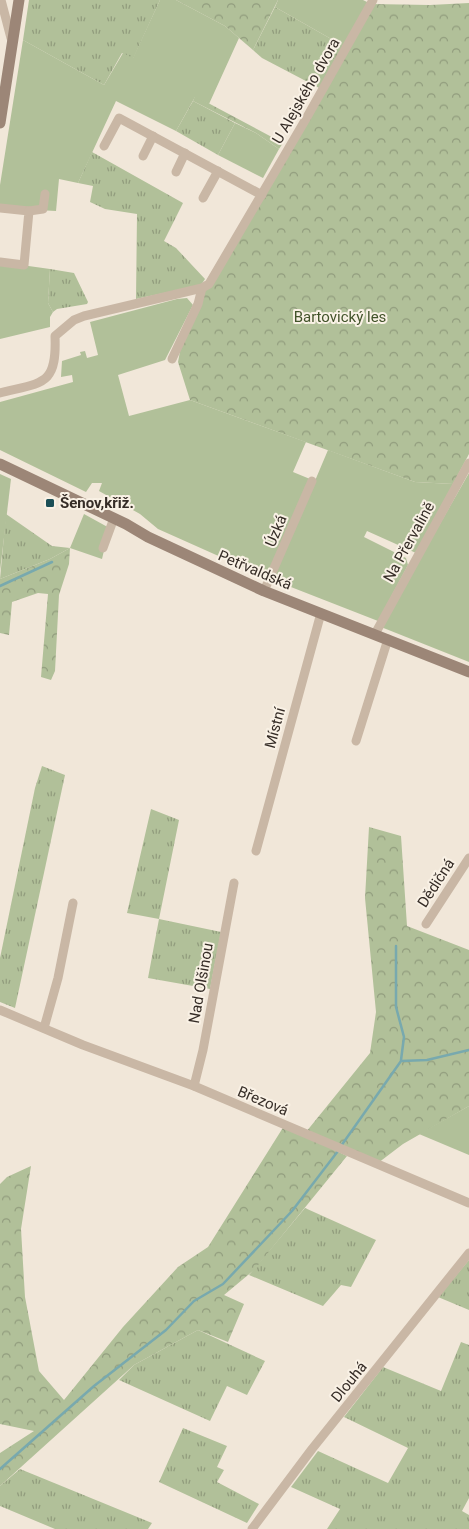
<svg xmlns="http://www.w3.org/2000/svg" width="469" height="1529" font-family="Roboto,sans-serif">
<defs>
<pattern id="grass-tufts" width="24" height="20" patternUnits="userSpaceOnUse" patternTransform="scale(1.25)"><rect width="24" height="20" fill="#b1c099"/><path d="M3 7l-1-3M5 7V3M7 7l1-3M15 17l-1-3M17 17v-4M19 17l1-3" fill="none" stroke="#919c7d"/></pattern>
<pattern id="forest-crowns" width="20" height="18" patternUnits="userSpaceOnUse" patternTransform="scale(1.25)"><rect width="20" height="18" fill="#b1c099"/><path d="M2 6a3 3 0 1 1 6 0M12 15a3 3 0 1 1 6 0" fill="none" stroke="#919c7d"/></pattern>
</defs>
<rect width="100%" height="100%" fill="#f1e7d9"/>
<g fill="url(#grass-tufts)">
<path d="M29 0H160L133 59 122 53 104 85 23 40Z"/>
<path d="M275 7 347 48 323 90 262 58 253 50Z"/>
<path d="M193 101 235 123 218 155 176 131Z"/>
<path d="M92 152 183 203 164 241 176 248 205 279 201 285 136 299 137 214 105 209 90 202 93 186 78 183Z"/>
<path d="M50 269 74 273 88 302 87 304 57 309 53 312 48 303Z"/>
<path d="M6 514 52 546 70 548 50 559 0 579Z"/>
<path d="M42 766 65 775 15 1008 0 1002V958L35 788Z"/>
<path d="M151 809 179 820 159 919 221 932 210 989 148 978 159 919 127 913Z"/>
<path d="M305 1208 376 1240 351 1287 341 1285 323 1306 249 1275Z"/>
<path d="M469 1260V1310L438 1297Z"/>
<path d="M198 1330 265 1361 247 1395 227 1386 210 1421 119 1380 134 1365Z"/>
<path d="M461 1342 469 1345V1498L462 1511 469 1515V1529H327L340 1509 291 1487 318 1451 388 1483 408 1448 344 1417 383 1367 441 1391Z"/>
<path d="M183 1428 227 1446 217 1467 224 1470 217 1482 259 1504 247 1523 159 1482Z"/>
<path d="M20 1469 152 1523 148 1529H55L0 1506V1486Z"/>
</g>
<g fill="url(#forest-crowns)">
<path d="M176 0H278L253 50 225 26Z"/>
<path d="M469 3V454L453 484 415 482 190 400 178 362 181 346 202 288 371 4 430 5Z"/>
<path d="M195 96 283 143 279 149 256 133 193 101Z"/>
<path d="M70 548 69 564 59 595 55 671 51 680 41 677 48 594 38 593 12 602 9 635 0 633V579L50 559Z"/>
<path d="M369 827 401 836 407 926 469 950V1106L403 1144 378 1163 306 1132 370 1053 376 1012 365 898Z"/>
<path d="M284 1126 347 1156 254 1270 224 1295 244 1304 228 1342 198 1330 134 1365 0 1486V1453L34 1431 0 1424V1184L7 1177 31 1166 21 1229 25 1297 39 1371 64 1400 123 1327 178 1267 208 1247Z"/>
</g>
<g fill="#b1c099">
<path d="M160 0H176L225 26 239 38 209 104 195 97 176 131 116 101 78 183 59 179 56 211 0 208V185L23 40 104 85 123 53 133 58Z"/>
<path d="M278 0H363L371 4 347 48 275 7Z"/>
<path d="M235 123 256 133 279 149 263 178 218 155Z"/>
<path d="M0 262 50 269 48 303 53 312 50 317V327L0 339Z"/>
<path d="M187 298 193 305 165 360 118 375 129 416 190 400 306 442 293 472 310 479 268 578 158 529 140 514 99 491 102 483H92L86 492 0 450V402L73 382 72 375 61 377 62 361 81 355 80 352 85 351 87 358 98 355 90 322 177 299Z"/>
<path d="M328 450 415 482 453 484 416 553 367 531 364 537 406 558 408 565 378 621 273 580Z"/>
<path d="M469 473V662L381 627Z"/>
<path d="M0 474 11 479 0 571Z"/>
<path d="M84 514 113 530 106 542 102 559 70 548Z"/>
<path d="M469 1106V1155L419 1134Z"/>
</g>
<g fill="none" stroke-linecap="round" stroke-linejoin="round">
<g stroke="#78a9ae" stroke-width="2.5">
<path d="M0 586 52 562"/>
<path d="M396 946V1007L404 1037 401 1060"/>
<path d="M341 1146 401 1061 427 1060 469 1050"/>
<path d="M0 1469 94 1386 166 1330 194 1301 223 1284 292 1211 338 1151"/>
</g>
<g stroke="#c9b7a5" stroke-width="9">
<path d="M1 0 11 38"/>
<path d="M104 146 119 118 262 195"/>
<path d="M143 156 153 136"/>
<path d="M176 172 185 153"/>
<path d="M203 198 218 171"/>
<path d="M0 208 29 211 24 265 0 262"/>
<path d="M29 211 43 209 45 194"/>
<path d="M172 359 198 304 202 288"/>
<path d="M0 393C43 382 57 386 55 336L74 320 84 316 202 288 209 284 307 117 373 0"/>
<path d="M103 548 114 518"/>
<path d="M264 591 312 481"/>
<path d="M375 634 469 463"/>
<path d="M356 741 388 639"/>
<path d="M256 851 321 613"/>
<path d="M426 924 469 858"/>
<path d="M0 1010 83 1045 194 1086 469 1203"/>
<path d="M44 1028 58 978 73 903"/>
<path d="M194 1086 203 1050 234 883"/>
<path d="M252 1529 312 1449 469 1253"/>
</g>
<g stroke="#9c8677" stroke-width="11">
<path d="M0 123 19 0"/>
<path d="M0 464 126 524 148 537 264 591 469 672"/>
</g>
</g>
<rect fill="#1c4f56" stroke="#f9f1e5" stroke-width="2" x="45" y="498" width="10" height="10" rx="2.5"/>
<g text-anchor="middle" stroke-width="4" stroke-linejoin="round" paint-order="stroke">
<g font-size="15" fill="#352c26" stroke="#f9f1e5">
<text transform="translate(306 91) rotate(-60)" y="5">U Alejského dvora</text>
<text transform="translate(276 531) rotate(-67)" y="5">Úzká</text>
<text transform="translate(409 542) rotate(-61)" y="5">Na Přervalině</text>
<text transform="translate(255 570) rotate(23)" y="5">Petřvaldská</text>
<text transform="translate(275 728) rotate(-75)" y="5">Místní</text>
<text transform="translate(436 883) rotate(-57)" y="5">Dědičná</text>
<text transform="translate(201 983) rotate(-80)" y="5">Nad Olšinou</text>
<text transform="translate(263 1101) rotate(23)" y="5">Březová</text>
<text transform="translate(349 1382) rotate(-51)" y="5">Dlouhá</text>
</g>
<g font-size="15" fill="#42532a" stroke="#f9f1e5">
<text x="340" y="322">Bartovický les</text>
</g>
<g font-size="15" font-weight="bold" fill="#352c26" stroke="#f9f1e5" text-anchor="start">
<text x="60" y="508">Šenov,křiž.</text>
</g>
</g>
</svg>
